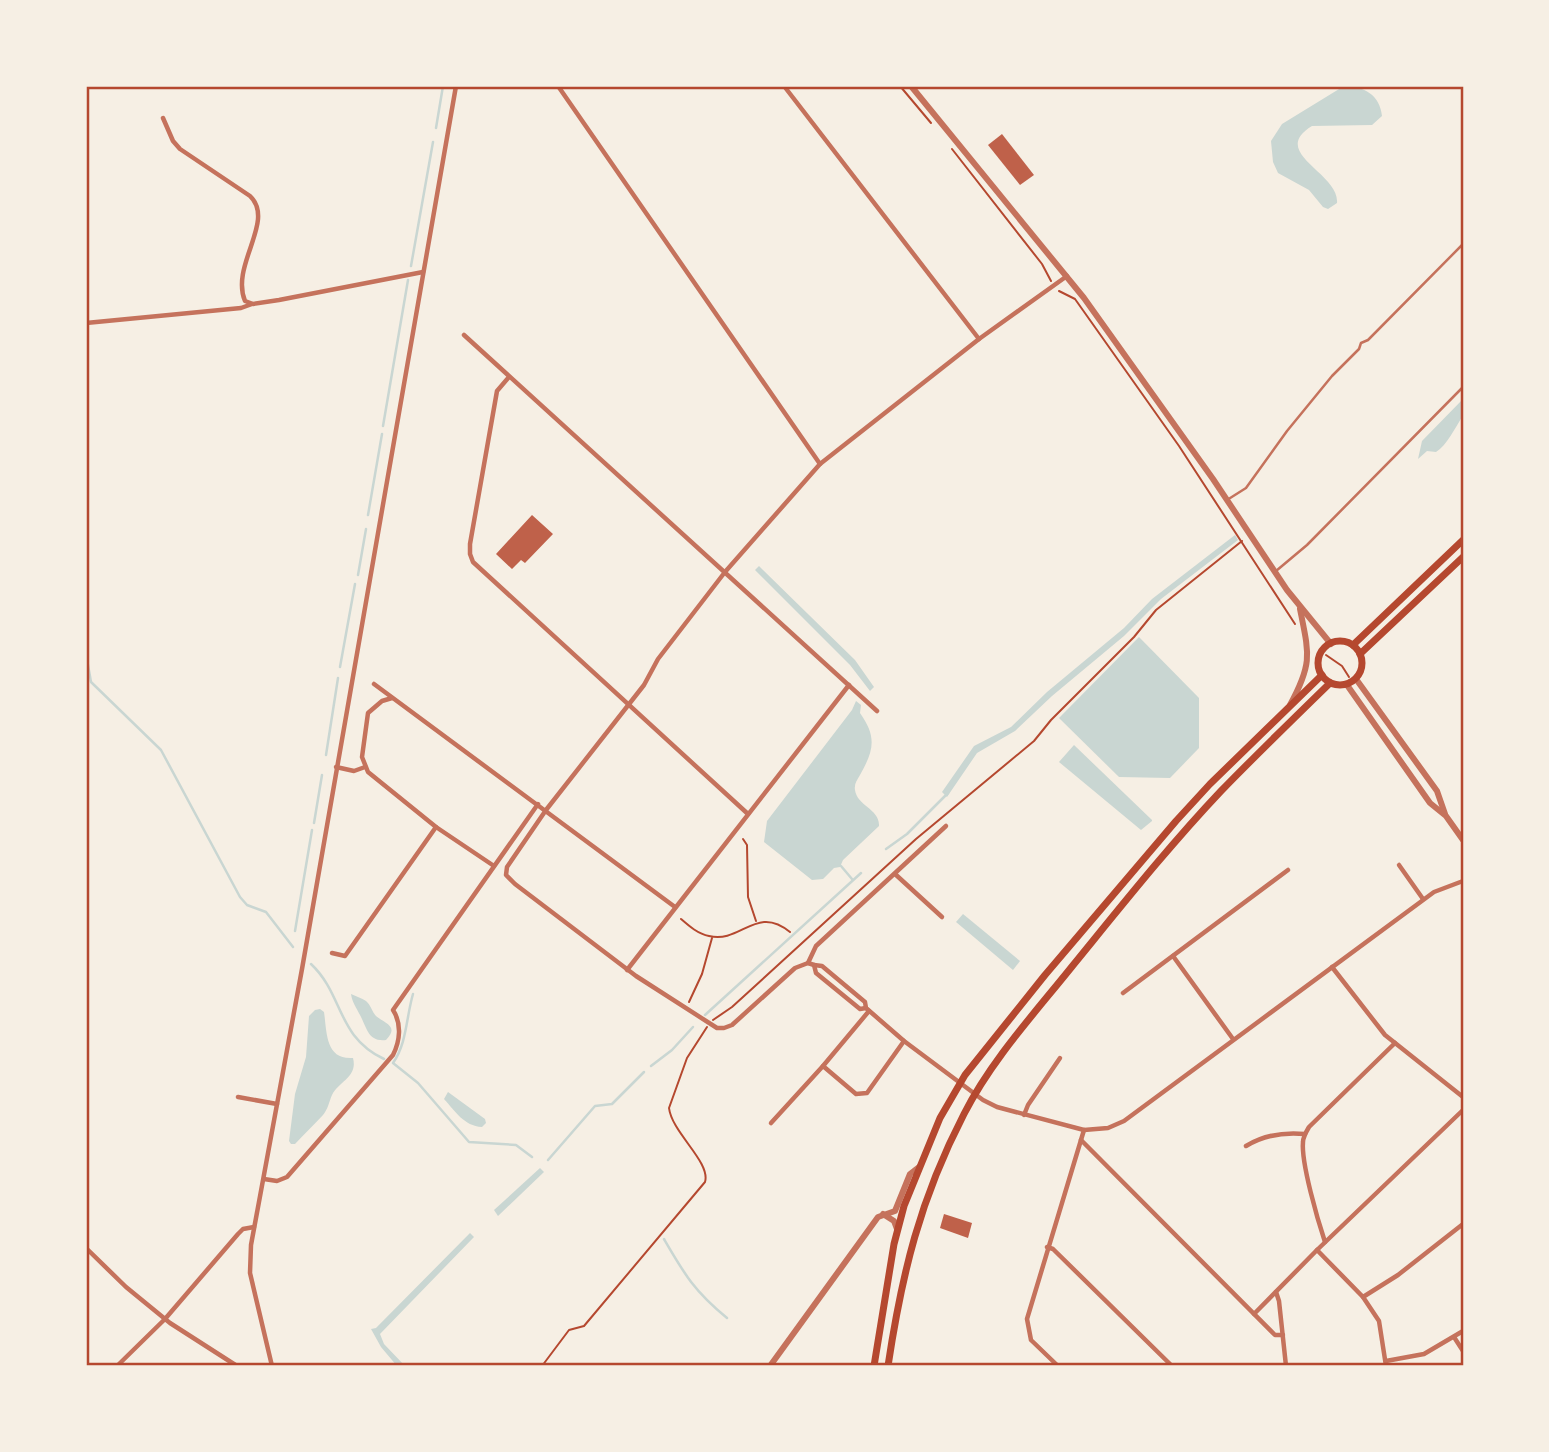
<svg xmlns="http://www.w3.org/2000/svg" width="1549" height="1452" font-family="'Source Sans 3',sans-serif">
<rect width="100%" height="100%" fill="#f6efe4"/>
<g fill="#c9d6d2">
<path d="M1344 86C1364 86 1380 95 1382 116L1372 125 1312 126C1268 153 1340 173 1337 203L1328 209 1323 207 1309 190 1278 173 1273 162 1271 141 1282 124Z"/>
<path d="M1463 399C1463 405 1464 413 1462 417 1455 428 1447 445 1436 452L1427 451 1418 459 1422 441Z"/>
<path d="M1235 535 1238 540 1161 599 1124 636 1052 696 1015 731 977 753 947 797 942 792 974 746 1011 727 1047 692 1124 628 1152 599Z"/>
<path d="M759 566 855 660 874 687 870 691 850 665 755 570Z"/>
<path d="M1139 637 1199 698V748L1170 778 1119 777 1059 718Z"/>
<path d="M856 701 861 705 860 713C877 737 874 750 860 775 857 780 854 784 855 790 857 806 880 809 879 826L843 860 840 867 834 868 823 879 812 880 764 842 767 821 852 710Z"/>
<path d="M1074 745 1152 820V821L1141 830 1059 762Z"/>
<path d="M963 914 1020 961 1013 970 956 922Z"/>
<path d="M351 994C355 996 362 998 366 1001 371 1005 372 1012 376 1016 384 1023 400 1026 386 1040 368 1042 367 1028 360 1015 356 1007 352 1002 351 994Z"/>
<path d="M320 1009 324 1012C327 1032 325 1060 353 1058 358 1077 339 1081 332 1095 329 1102 328 1109 323 1115 314 1125 304 1134 295 1144H291L289 1141 295 1094 306 1057 309 1016 315 1010Z"/>
<path d="M448 1092 485 1119 486 1123 482 1127C464 1126 455 1111 444 1099Z"/>
<path d="M540 1168 544 1172 498 1216 494 1210Z"/>
<path d="M470 1233 474 1237 380 1334 384 1344 405 1366H397L381 1347 371 1329 376 1328Z"/>
</g>
<g fill="none" stroke-linecap="round" stroke-linejoin="round">
<g stroke="#c9d6d2" stroke-width="2.5">
<path d="M436 128 443 86"/>
<path d="M411 266 433 142"/>
<path d="M383 426 408 280"/>
<path d="M368 515 382 434"/>
<path d="M358 575 366 529"/>
<path d="M86 654 91 682 161 750 240 897 247 905 266 912 293 947"/>
<path d="M340 667 355 584"/>
<path d="M326 755 338 678"/>
<path d="M314 823 322 775"/>
<path d="M886 849 907 834 948 793"/>
<path d="M841 866 852 879"/>
<path d="M295 931 312 830"/>
<path d="M311 964C344 995 336 1036 384 1059"/>
<path d="M413 994C406 1018 407 1043 393 1063L418 1083 469 1142 516 1145 532 1157"/>
<path d="M705 1015 861 873"/>
<path d="M651 1066 672 1050 693 1027"/>
<path d="M548 1160 595 1106 612 1104 644 1072"/>
<path d="M664 1239C685 1275 694 1291 727 1318"/>
</g>
</g>
<g fill="#bf614a">
<path d="M1002 134 1034 175 1020 185 988 145Z"/>
<path d="M532 515 553 534 525 563 521 560 512 569 496 554Z"/>
<path d="M944 1214 972 1223 968 1238 940 1228Z"/>
</g>
<g fill="none" stroke-linecap="round" stroke-linejoin="round">
<g stroke="#b5482f" stroke-width="2">
<path d="M900 86 931 123"/>
<path d="M952 149 1042 264 1051 281"/>
<path d="M1059 291 1075 299 1179 446 1295 624"/>
<path d="M1326 655 1342 666 1349 677"/>
<path d="M743 839 747 845 748 897 756 921"/>
<path d="M681 919C689 926 698 934 709 936 741 944 756 904 790 932"/>
<path d="M689 1002 702 974 712 938"/>
<path d="M713 1020 732 1007 916 839 1034 741 1051 720 1134 637 1156 610 1242 541"/>
<path d="M542 1366 569 1330 584 1326 705 1182C711 1162 672 1133 669 1108L687 1058 707 1027"/>
</g>
<g stroke="#c5725c" stroke-width="2.5">
<path d="M1227 500 1246 488 1287 431 1332 376 1359 349 1361 343 1368 340 1463 244"/>
<path d="M1276 571 1307 545 1463 387"/>
</g>
<g stroke="#c5725c" stroke-width="4.5">
<path d="M558 86 820 464"/>
<path d="M784 86 979 339"/>
<path d="M163 118 173 141 180 149 250 196C276 221 230 265 245 301L253 304 279 300 423 272"/>
<path d="M86 323 241 308 252 304"/>
<path d="M464 335 877 711"/>
<path d="M509 377 497 391 470 544V554L473 562 748 814"/>
<path d="M374 684 675 907"/>
<path d="M336 767 354 771 365 767"/>
<path d="M436 827 494 866"/>
<path d="M1399 865 1423 899"/>
<path d="M895 874 942 917"/>
<path d="M332 953 345 956 436 827 368 772 362 757 368 713 382 701 392 698"/>
<path d="M1173 956 1233 1039"/>
<path d="M808 963 816 946 946 826"/>
<path d="M814 965 822 966 865 1002 866 1008 904 1041 983 1100 997 1107 1084 1130 1108 1128 1124 1121 1434 892 1463 881"/>
<path d="M1332 967 1385 1035 1463 1097"/>
<path d="M627 970 849 685"/>
<path d="M1123 993 1288 870"/>
<path d="M866 1008 860 1009 816 973 814 965 808 963 795 968 732 1025 724 1028H717L636 976 515 884 506 875 507 867 546 810 644 685 658 659 725 572 820 464 979 339 1067 276"/>
<path d="M823 1066 869 1011"/>
<path d="M238 1097 277 1104"/>
<path d="M1024 1115 1028 1105 1060 1058"/>
<path d="M771 1123 823 1066 856 1094 867 1093 904 1041"/>
<path d="M1081 1140 1275 1335H1283"/>
<path d="M1246 1146C1264 1135 1284 1132 1305 1134"/>
<path d="M264 1179 277 1181 287 1177 393 1055C400 1041 402 1024 393 1010L538 804"/>
<path d="M1325 1242C1318 1221 1301 1163 1303 1142 1303 1137 1306 1132 1309 1127L1395 1043"/>
<path d="M1047 1247 1053 1249 1172 1366"/>
<path d="M86 1248 126 1287 170 1323 237 1366"/>
<path d="M1317 1250 1363 1297 1398 1275 1463 1224"/>
<path d="M1276 1292 1279 1301 1286 1366"/>
<path d="M1363 1297 1379 1321 1386 1366"/>
<path d="M1254 1314 1317 1250 1463 1110"/>
<path d="M1454 1337 1463 1351"/>
<path d="M1386 1361 1424 1354 1463 1331"/>
<path d="M117 1366 165 1319 238 1234 243 1229 254 1227"/>
<path d="M272 1366 250 1273 251 1245 302 969 456 86"/>
<path d="M1058 1366 1031 1340 1027 1319 1084 1130"/>
</g>
<g stroke="#c5725c" stroke-width="6">
<path d="M911 86 1084 298 1213 479 1287 590 1331 644"/>
<path d="M1356 679 1437 791 1445 814"/>
<path d="M1347 685 1430 803 1446 816 1463 840"/>
<path d="M1290 705C1313 663 1309 654 1300 609"/>
<path d="M883 1214 894 1221 897 1229"/>
<path d="M770 1366 878 1217 895 1211 910 1174 919 1167"/>
</g>
<g stroke="#b5482f" stroke-width="7">
<circle cx="1340" cy="663" r="22"/>
<path d="M1353 645 1463 540"/>
<path d="M1360 654 1463 557"/>
<path d="M874 1366 894 1244 904 1206 940 1118 965 1075 1045 975 1176 821 1210 784 1322 675"/>
<path d="M888 1366C902 1273 920 1199 964 1114 991 1061 1033 1015 1070 969 1119 909 1168 847 1221 791 1257 754 1293 719 1330 683"/>
</g>
</g>
<rect width="1549" height="1452" fill="none" stroke="#f6efe4" stroke-width="175"/>
<rect x="88" y="88" width="1374" height="1276" fill="none" stroke="#b5482f" stroke-width="2.5"/>
</svg>
